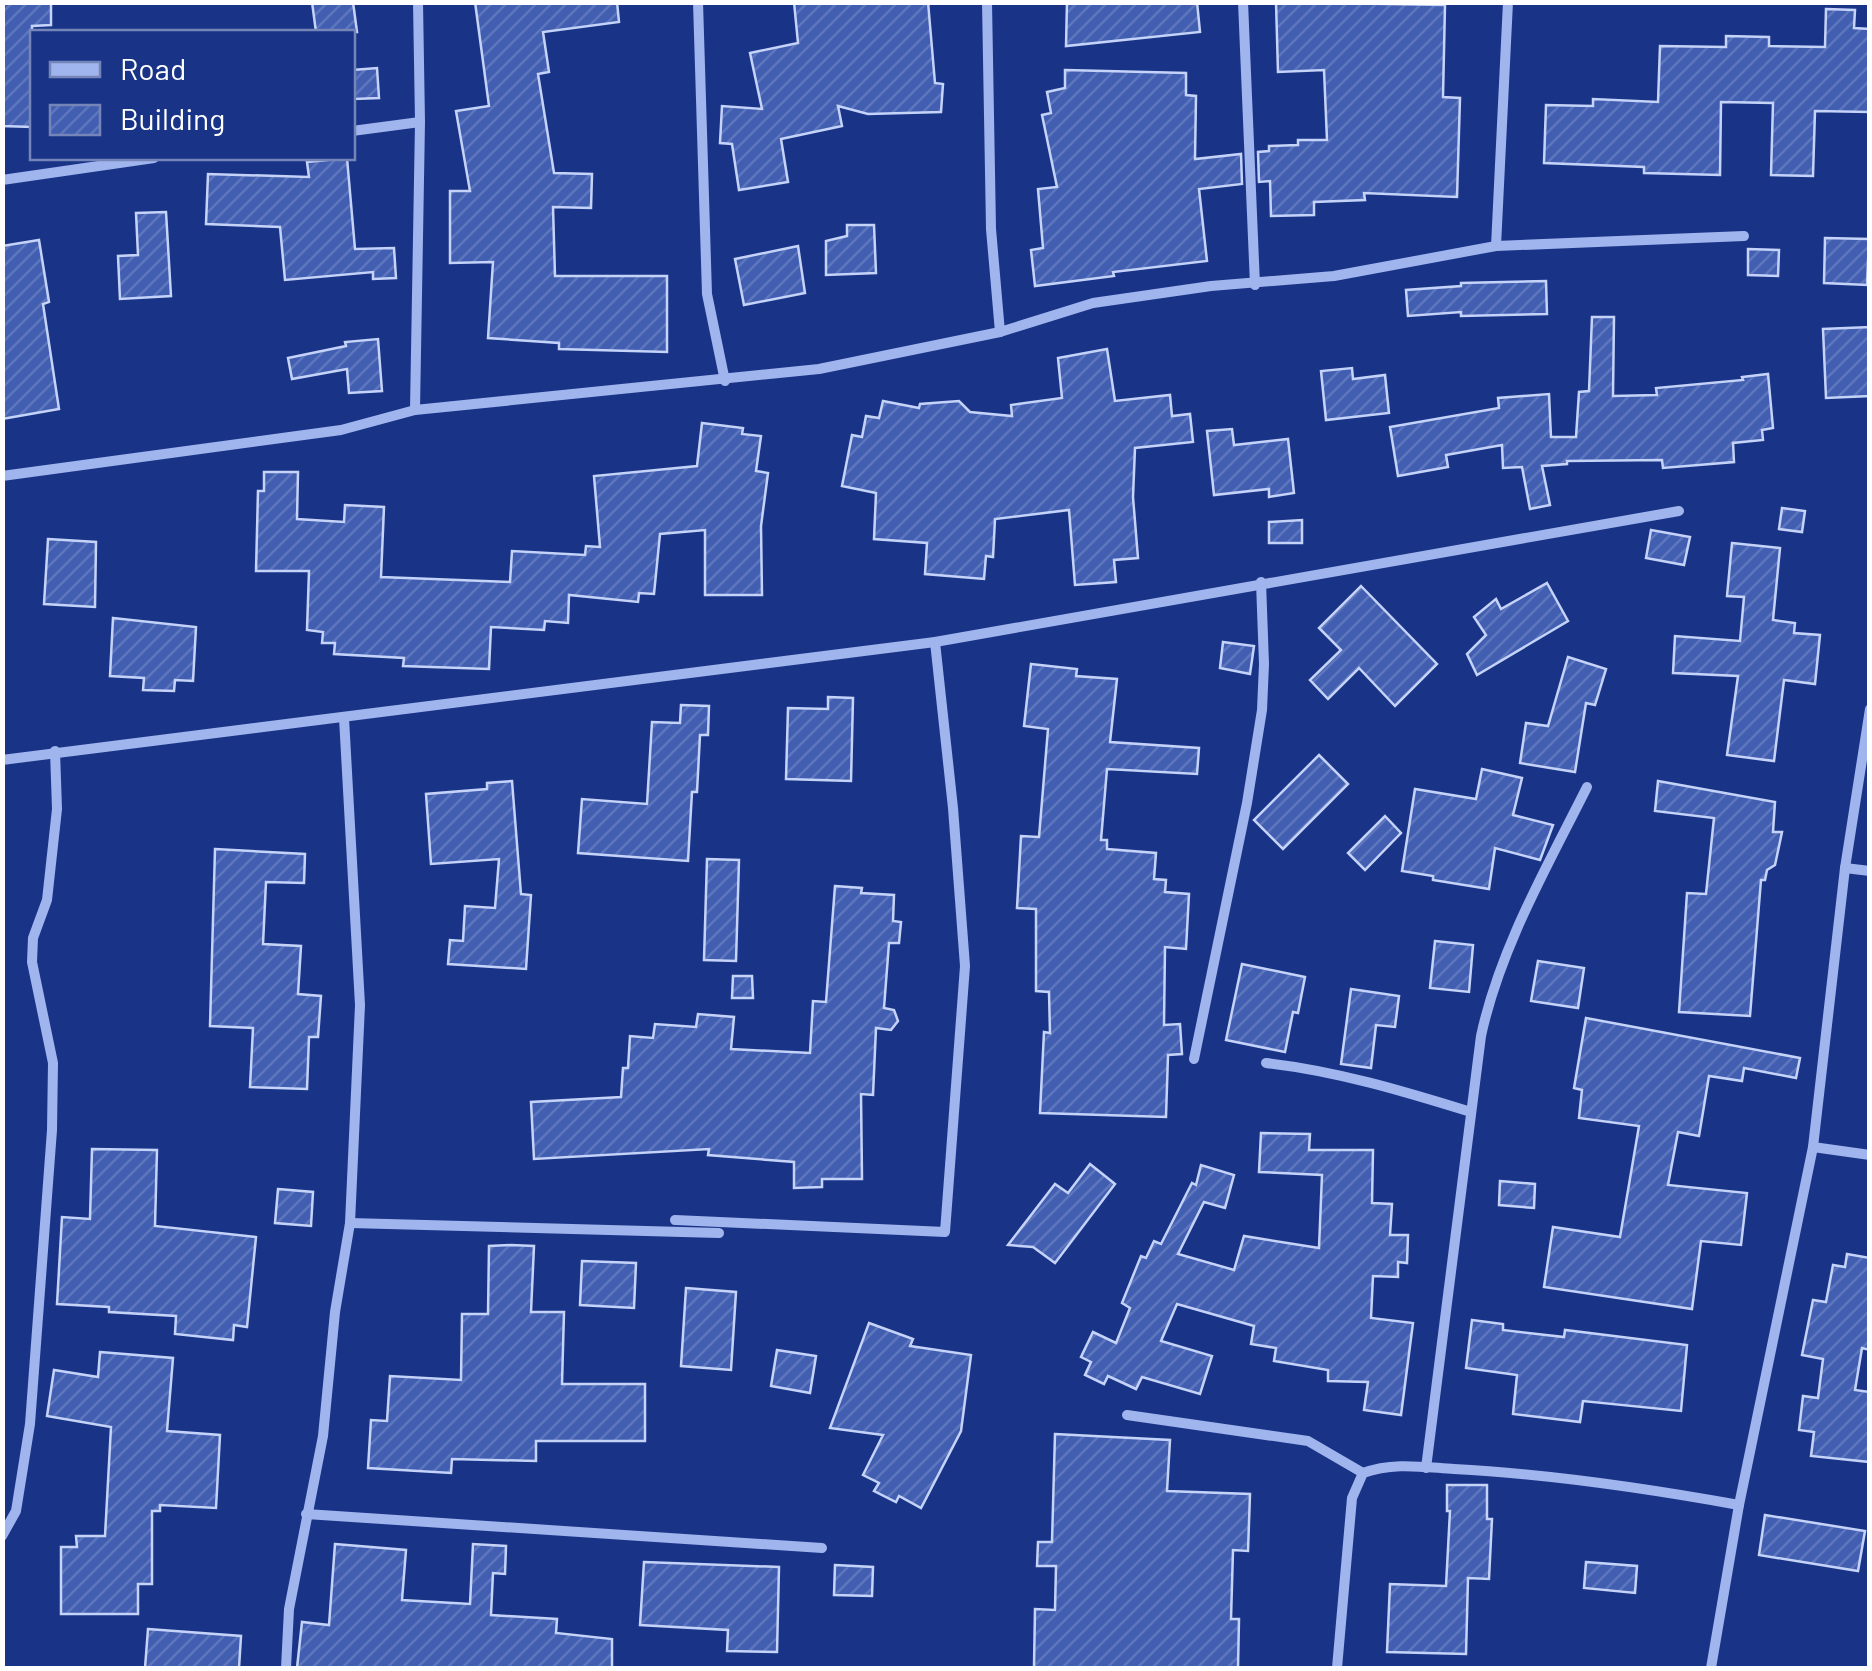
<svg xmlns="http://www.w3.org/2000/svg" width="1872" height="1671" font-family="Barlow,sans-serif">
<defs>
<pattern id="building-hatch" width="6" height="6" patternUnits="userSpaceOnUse" patternTransform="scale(2.5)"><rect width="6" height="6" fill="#415eb1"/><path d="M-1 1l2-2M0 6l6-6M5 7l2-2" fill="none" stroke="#5e76bd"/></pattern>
</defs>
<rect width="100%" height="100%" fill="#193487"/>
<g fill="url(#building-hatch)" stroke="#c5d3f9" stroke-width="2.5">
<path d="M2 2H51V25L32 26V127L2 126Z"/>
<path d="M312 2H353L357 32H316Z"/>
<path d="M475 2H617L619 22 543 32 549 72 538 74 554 173 592 174 591 208 553 207 555 276H667V352L559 349V343L488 338 493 262 450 263V191H470L456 111 489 106Z"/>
<path d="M794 2H928L935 83 943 84 941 112 868 114 838 106 842 126 781 139 788 182 739 190 732 144 720 143 722 106 762 109 750 53 798 43Z"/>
<path d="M1067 2H1197L1200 32 1066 46Z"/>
<path d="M1276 2 1445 5 1443 97 1460 98 1457 197 1364 193 1365 200 1314 202V215L1271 216 1270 181 1259 182 1258 152 1269 151V146L1298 145V140H1327L1324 70 1278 72Z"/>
<path d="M1826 9 1855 10 1854 28 1870 29V112L1815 111 1813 176 1771 175 1773 103 1721 102 1720 175 1644 173V167L1544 163 1546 105 1593 106V99L1658 102 1660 46 1726 47V36L1769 37V46L1825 47Z"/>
<path d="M377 68 379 98 354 99 353 70Z"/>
<path d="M1065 70 1186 73V95L1196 96 1195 159 1241 154 1242 184 1199 189 1207 261 1113 272 1114 276 1035 286 1031 250 1043 248 1038 189 1057 187 1042 115 1051 113 1047 92 1065 88Z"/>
<path d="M347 158 355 249 394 248 396 278 373 279V272L285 280 280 227 206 224 208 174 309 177 307 162Z"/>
<path d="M166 212 171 296 120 299 118 256 138 255 136 213Z"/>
<path d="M847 225H874L876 273 826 275V241L847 236Z"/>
<path d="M1825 238 1869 239 1867 285 1824 283Z"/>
<path d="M39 240 49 302 43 304 59 409 2 419V246Z"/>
<path d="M798 246 805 293 744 305 735 259Z"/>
<path d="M1748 249 1779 250 1778 276 1748 275Z"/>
<path d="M1546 281 1547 314 1461 316V312L1408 316 1406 290 1461 286V283Z"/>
<path d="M1592 317H1614L1613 396 1657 395 1656 388 1743 380 1742 377 1768 374 1773 428 1762 430 1763 440 1733 443 1734 462 1663 468 1662 460 1567 461V464L1542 466 1550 505 1530 509 1522 467 1503 468 1502 445 1446 455 1448 467 1398 476 1390 427 1499 408 1498 398 1549 394 1551 437H1576L1579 392 1589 391Z"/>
<path d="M1870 327V396L1826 398 1823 329Z"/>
<path d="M378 339 382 391 349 393 347 369 292 379 288 358 346 346 345 342Z"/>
<path d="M1107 349 1115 401 1170 395 1172 416 1190 414 1193 442 1135 448 1133 497 1138 558 1114 560 1116 582 1075 585 1069 510 995 519 993 557 986 556 984 579 925 574 927 543 874 539 876 493 842 486 852 435 862 437 866 416 879 418 883 401 919 408 920 404 959 401 970 412 1012 416 1011 405 1062 398 1058 358Z"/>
<path d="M1352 368 1353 379 1385 375 1389 413 1326 420 1321 371Z"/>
<path d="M702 423 743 428 742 434 761 436 756 471 768 473 761 526 762 595H705V530L660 534 654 594 639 593 638 602 569 595 568 623 545 621 544 630 491 627 489 669 403 666 404 658 334 654 335 643H322L323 632 307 630 309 571H256L258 491H264V472H298L297 519 344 522 345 505 384 507 381 577 510 582 512 551 585 555 586 546 600 547 594 476 697 466Z"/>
<path d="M1232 429 1234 445 1288 439 1294 493 1269 497V489L1214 495 1207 431Z"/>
<path d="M1782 508 1805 511 1802 532 1779 529Z"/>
<path d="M1302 520V543H1269V522Z"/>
<path d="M1651 530 1690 537 1684 565 1646 558Z"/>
<path d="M48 539 96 542 95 607 44 604Z"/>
<path d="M1732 543 1780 548 1773 620 1795 623 1794 633 1820 635 1815 684 1784 680 1774 761 1727 755 1738 676 1673 673 1675 636 1740 641 1744 597 1727 596Z"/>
<path d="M1547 583 1568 621 1477 675 1467 654 1486 635 1474 617 1496 599 1501 609Z"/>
<path d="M1361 586 1437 664 1395 706 1359 668 1328 699 1310 680 1341 650 1319 628Z"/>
<path d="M113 618 196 627 193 681 175 680 174 691 143 690 144 678 110 676Z"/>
<path d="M1223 642 1254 646 1250 674 1220 668Z"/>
<path d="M1568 657 1606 669 1595 705 1586 703 1575 772 1520 763 1526 723 1548 726Z"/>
<path d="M1031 664 1077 669 1076 676 1117 679 1110 742 1199 748 1197 774 1107 769 1101 840H1107V849L1156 853 1154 879 1166 880 1165 892 1189 894 1186 949 1165 947 1164 1025 1180 1024 1182 1054 1168 1055 1166 1117 1040 1113 1044 1032 1050 1033 1049 992 1036 991V909L1017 908 1021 836 1039 837 1048 729 1024 726Z"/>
<path d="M828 697 853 698 851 781 786 779 788 708 828 709Z"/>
<path d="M681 705 709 706 708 735H700L697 792H692L688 861 578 853 582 799 647 804 652 722 680 723Z"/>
<path d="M1319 755 1348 784 1283 849 1254 820Z"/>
<path d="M1482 769 1522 778 1513 815 1553 825 1540 860 1495 848 1489 889 1433 880V876L1402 871 1415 789 1476 799Z"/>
<path d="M512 781 521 894 531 895 526 969 448 964 450 940 463 941 465 906 495 908 499 859 431 864 426 794 487 789V783Z"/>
<path d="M1658 781 1775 802 1773 832H1782L1775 865 1767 870 1765 880H1761L1750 1016 1679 1012 1687 893 1706 894 1714 818 1655 811Z"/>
<path d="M1385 816 1401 833 1365 870 1348 853Z"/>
<path d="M215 849 305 854 304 883 266 882 263 944 301 946 298 994 321 996 318 1037H309L307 1089 250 1087 253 1028 210 1026Z"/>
<path d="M707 859 739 860 736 961 704 960Z"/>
<path d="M835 886 862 888 861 893 894 895 893 921 901 922 899 943H889L884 1008 894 1010 898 1021 891 1030 876 1028 873 1095 861 1094 862 1179H822V1187L794 1188V1162L708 1155 709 1149 534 1159 531 1102 621 1097 623 1068H628L630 1036 653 1038 655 1024 696 1027 698 1014 734 1017 731 1049 810 1053 813 1001 826 1002Z"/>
<path d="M1435 941 1473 945 1469 992 1430 988Z"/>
<path d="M1538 961 1584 968 1578 1008 1531 1001Z"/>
<path d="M1242 964 1305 977 1298 1013 1293 1012 1285 1052 1226 1040Z"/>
<path d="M733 976H752L753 998H732Z"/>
<path d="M1351 989 1399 996 1395 1027 1376 1025 1371 1068 1341 1064Z"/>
<path d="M1586 1018 1800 1058 1796 1078 1744 1068 1742 1081 1709 1076 1699 1136 1678 1132 1668 1185 1747 1193 1741 1245 1701 1241 1692 1309 1544 1287 1553 1227 1620 1237 1639 1126 1579 1118 1582 1090 1574 1088Z"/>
<path d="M1261 1133 1310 1134 1309 1150H1373L1372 1203 1392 1204 1390 1235H1408L1407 1263 1398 1262V1277L1373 1276 1371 1318 1413 1323 1401 1415 1364 1410 1368 1382 1328 1381V1370L1274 1361 1276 1348 1251 1344 1254 1326 1177 1304 1161 1341 1212 1356 1200 1394 1142 1377 1136 1389 1108 1376 1104 1384 1085 1375 1091 1362 1081 1357 1093 1332 1116 1343 1130 1308 1122 1303 1141 1256 1146 1258 1154 1241 1161 1244 1192 1183 1196 1185 1201 1165 1234 1175 1225 1208 1204 1202 1178 1254 1234 1270 1244 1236 1319 1248 1322 1175 1259 1172Z"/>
<path d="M92 1149 157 1150 155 1226 256 1237 247 1327 234 1325 233 1340 175 1334 176 1316 109 1312V1307L57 1304 62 1217 90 1219Z"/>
<path d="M1090 1164 1115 1184 1055 1263 1033 1247 1008 1245 1055 1184 1068 1193Z"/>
<path d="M1500 1181 1535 1184 1534 1208 1499 1205Z"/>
<path d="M278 1189 313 1192 311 1226 275 1223Z"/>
<path d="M511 1245 534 1246 531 1312H564L562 1384H645V1441H536V1461L452 1459 451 1473 368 1468 371 1420 387 1421 390 1376 461 1380 462 1314H488L489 1246Z"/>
<path d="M1847 1254 1870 1258V1350L1862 1348 1855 1390 1870 1392V1462L1811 1456 1814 1432 1799 1430 1803 1396 1818 1398 1823 1359 1802 1355 1813 1300 1826 1302 1833 1265 1845 1267Z"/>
<path d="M582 1261 636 1263 634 1308 580 1305Z"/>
<path d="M686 1288 736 1292 731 1370 681 1366Z"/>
<path d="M1472 1320 1503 1324V1330L1564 1337 1565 1330 1687 1345 1681 1411 1583 1401 1580 1422 1513 1414 1517 1375 1466 1368Z"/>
<path d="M869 1323 913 1339 910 1346 971 1355 961 1431 921 1508 899 1496 896 1502 874 1491 879 1483 863 1475 883 1435 830 1428Z"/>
<path d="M777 1350 816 1356 810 1393 771 1386Z"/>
<path d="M100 1352 173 1358 167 1431 220 1435 216 1508 160 1505V1511H152V1584H138V1614H61V1547H77L76 1536H105L111 1427 47 1416 54 1370 98 1377Z"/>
<path d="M1055 1434 1170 1440 1167 1491 1250 1494 1248 1551 1233 1550 1231 1619H1239L1238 1668 1034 1667 1035 1609 1055 1610 1056 1566H1037L1038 1542H1052Z"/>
<path d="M1447 1485H1487V1519H1492L1489 1579 1468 1578 1466 1654 1387 1652 1390 1584 1446 1586 1450 1511H1447Z"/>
<path d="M1765 1515 1865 1531 1858 1571 1759 1555Z"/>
<path d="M335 1544 406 1550 402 1600 470 1604 473 1544 506 1546 505 1574 493 1573 491 1615 557 1619 556 1633 612 1639V1668H297L302 1622 329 1625Z"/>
<path d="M644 1562 779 1567 777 1652 727 1651 728 1630 640 1625Z"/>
<path d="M1586 1562 1637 1566 1635 1593 1584 1588Z"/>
<path d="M835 1565 873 1567 872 1596 834 1595Z"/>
<path d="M148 1629 241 1636 239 1668H145Z"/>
</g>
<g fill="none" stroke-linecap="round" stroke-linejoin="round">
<g stroke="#a0b4ed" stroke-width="10">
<path d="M698 2 707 294 725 381"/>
<path d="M987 2 991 229 1000 332"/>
<path d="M1243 2 1255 285"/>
<path d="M352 131 420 122"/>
<path d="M2 180 154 158"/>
<path d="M1496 246 1744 236"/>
<path d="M415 410 420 122 418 2"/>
<path d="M2 476 341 430 415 410 819 369 1000 332 1093 303 1211 286 1334 276 1496 246 1508 2"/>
<path d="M2 760 935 642 1679 511"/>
<path d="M1845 868 1870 871"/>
<path d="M1194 1059 1247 803 1262 710 1264 664 1261 582"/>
<path d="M1266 1063C1337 1071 1403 1091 1471 1112"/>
<path d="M1813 1147 1870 1155"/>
<path d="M675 1220 945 1232 965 966 953 808 935 642"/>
<path d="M350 1223 719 1233"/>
<path d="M1127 1415 1308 1441 1363 1473"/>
<path d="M1426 1468 1481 1036C1500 948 1547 867 1587 787"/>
<path d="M306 1514 822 1548"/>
<path d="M2 1536 16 1511 30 1424 52 1130 53 1063 32 962 33 938 47 900 57 809 55 751"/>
<path d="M286 1668 289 1609 323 1436 335 1312 350 1223 360 1005 344 718"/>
<path d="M1337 1668 1352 1498 1363 1473C1393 1462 1422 1467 1454 1469 1550 1474 1645 1488 1739 1505"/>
<path d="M1711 1668 1739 1505 1813 1147 1845 868 1870 709"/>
</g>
</g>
<rect width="1872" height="1671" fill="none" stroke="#ffffff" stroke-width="10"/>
<rect x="30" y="30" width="325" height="130" fill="#193487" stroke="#7585b7" stroke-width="2.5"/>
<rect x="50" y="62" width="50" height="15" fill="#a0b4ed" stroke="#7585b7" stroke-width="2.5"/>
<text x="120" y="80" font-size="30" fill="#ffffff">Road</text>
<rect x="50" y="105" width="50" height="30" fill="url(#building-hatch)" stroke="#7585b7" stroke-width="2.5"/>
<text x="120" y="130" font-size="30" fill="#ffffff">Building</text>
</svg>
